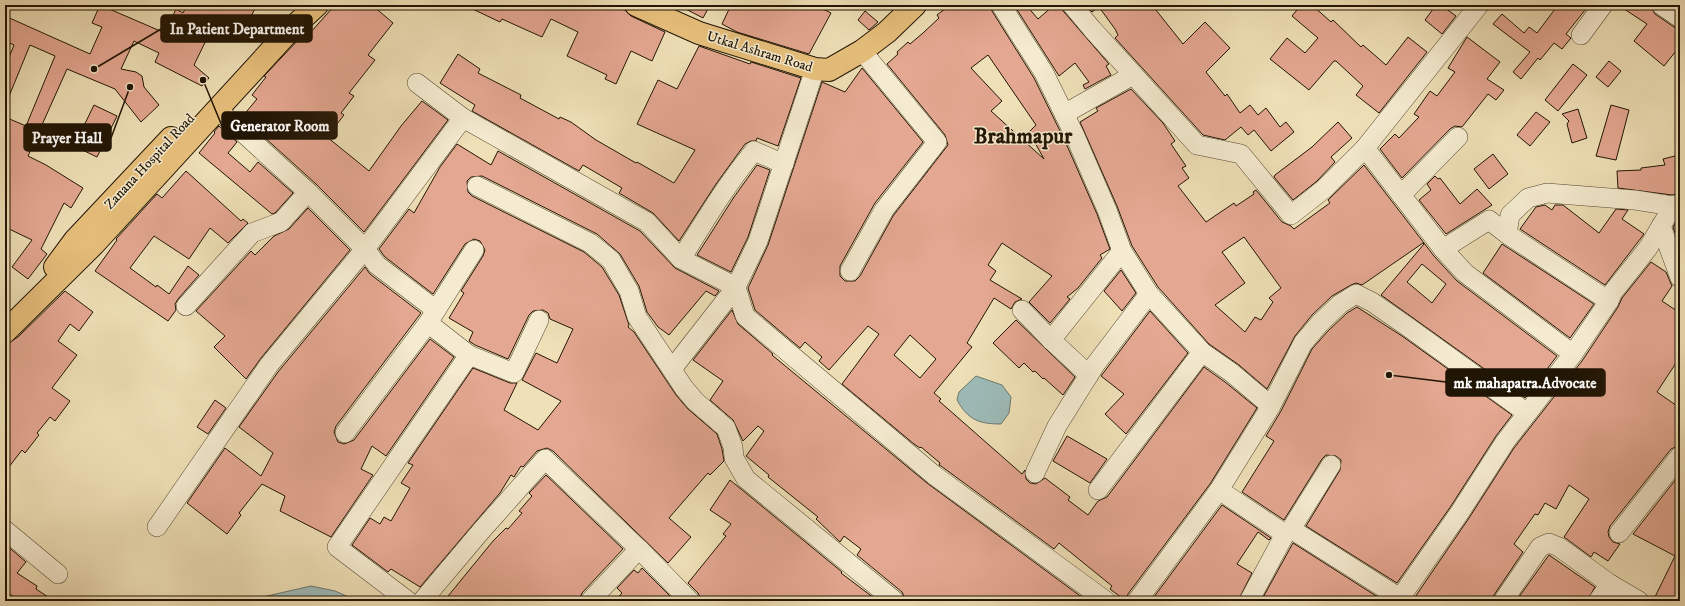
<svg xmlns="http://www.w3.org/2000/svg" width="1685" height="606" font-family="'IM FELL DW Pica',serif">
<rect width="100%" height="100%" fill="#efe0b7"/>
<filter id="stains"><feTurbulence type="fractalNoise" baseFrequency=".005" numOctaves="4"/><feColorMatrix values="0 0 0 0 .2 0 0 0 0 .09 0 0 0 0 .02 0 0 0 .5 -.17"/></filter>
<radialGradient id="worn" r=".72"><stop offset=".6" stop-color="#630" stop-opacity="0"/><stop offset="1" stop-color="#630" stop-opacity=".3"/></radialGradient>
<g fill="#9dbbb8" stroke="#6b7970">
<path d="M976 376 1002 385 1011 397 1009 413 1001 424C979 424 968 420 957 400L959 392Z"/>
<path d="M311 586 335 591 358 601H245Z"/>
</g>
<g fill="#e4a791" stroke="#211504" fill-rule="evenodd">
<path d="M100 5 165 33 176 9 183 13 187 5H257L244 29 217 18 194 65 209 78 202 86 155 62 159 53 134 41 121 69 136 72 142 76 144 87 159 105 141 122 115 89 67 69 28 156 46 165 83 188 71 208 64 203 41 249 47 254 28 279 12 267 32 240 5 227V117L26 126 55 56 30 45 5 106V67L14 45 5 41V16L90 54 102 27 92 23Z"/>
<path d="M335 5H372L393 23 368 55 375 60 349 93 354 96 341 113 344 115 327 137 369 171 401 126 422 101 448 120 364 232 316 184 242 117 257 99 252 95 266 77 264 76 300 38 307 31 310 33Z"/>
<path d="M464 5H580L589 9 591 5H614L625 10 631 16 665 32 652 61 631 51 616 84 605 79 607 75 567 56 578 32 551 19 542 37 502 19 500 22Z"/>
<path d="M678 5H710L703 18Z"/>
<path d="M731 5H815L831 13 809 54 737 32 722 24Z"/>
<path d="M950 5H990L992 11 1034 78 1065 141 1097 214 1110 249 1100 255 1102 258 1078 288 1067 297 1070 299 1050 323 1029 302 1052 276 1002 243 988 265 996 271 990 280 1022 299 1015 302 1011 309 994 298 967 343 972 347 934 393 941 399 939 401 1022 474 1025 470 1026 479 1030 483 1036 484 1045 478 1070 497 1068 500 1088 515 1098 501 1107 497 1204 367 1225 382 1257 408 1210 484 1128 594 1126 601 1110 589 1112 586 1059 543 1054 549 941 466 939 465 940 463 921 447 920 448 914 444 842 384 879 334 868 326 829 370 819 361 822 357 805 342 800 348 755 310 748 288 768 245 822 82 845 92 862 68 923 142 875 203 840 266V276L845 281H855L860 276 893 216 948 145 945 135 887 64 898 54 897 52 908 42 910 44 923 33 939 18 937 15ZM988 55 1036 125 1029 132 1044 159 991 111 1002 101 971 68ZM910 335 936 359 920 378 894 355Z"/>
<path d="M1014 5H1026L1038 19 1054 5H1058L1109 64 1106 66 1111 75 1085 89 1083 85 1089 82 1075 63 1059 76Z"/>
<path d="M1086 5H1152L1183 44 1205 22 1230 48 1206 72 1225 96 1227 94 1240 113 1250 105 1258 115 1266 108 1280 127 1286 122 1294 132 1271 151 1254 130 1248 135 1241 127 1225 140 1203 135 1115 38 1118 35 1115 29 1099 7 1092 12Z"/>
<path d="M1301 5H1312L1331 22 1333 20 1361 47 1363 45 1386 65 1408 37 1427 52 1379 113 1356 95 1363 86 1336 61H1334L1309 90 1270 59 1287 38 1305 53 1318 38 1292 16Z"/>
<path d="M1436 5H1441L1456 16 1442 34 1425 20Z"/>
<path d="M1558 5H1589L1566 34 1571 38 1562 49 1554 43 1540 60 1538 58 1521 79 1513 72 1530 52 1493 24 1502 14 1524 33 1529 27 1537 33Z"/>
<path d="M1618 5H1650L1655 14 1674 27 1680 29V46L1664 66 1634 41 1647 24Z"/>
<path d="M865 11 878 22 869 30 858 20Z"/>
<path d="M1467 37 1500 62 1487 79 1504 90 1496 100 1488 94 1462 127 1455 126 1450 129 1402 178 1380 149 1395 134 1399 138 1419 117 1414 114 1430 91 1437 96 1455 72 1448 68Z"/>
<path d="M699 46 750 64 751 62 801 78 778 146 757 138 756 141H751L745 144 716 184 679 241 653 213 619 193 622 188 583 165 579 171 472 111 475 105 440 83 458 54 480 69 478 73 521 95 520 98 559 119 560 117 571 122 596 140 636 163 637 162 674 183 695 150 637 124 658 80 677 89Z"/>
<path d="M1609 61 1621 71 1608 87 1596 77Z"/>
<path d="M1573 64 1587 75 1558 111 1545 100Z"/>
<path d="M1131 89 1163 123 1175 141 1171 144 1186 166 1182 168 1189 178 1178 186 1206 222 1234 203 1236 206 1254 194 1253 192 1256 190 1282 222 1291 226 1294 229 1330 203 1328 200 1364 165 1434 256 1457 281 1557 356 1525 398 1381 295 1424 244 1423 243 1362 285 1356 283 1351 285 1332 296 1312 315 1295 336 1267 389 1239 365 1209 344 1158 287 1132 246 1117 206 1080 122 1098 111 1096 108ZM1244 237 1281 288 1269 298 1273 302 1261 320 1255 317 1245 332 1215 305 1245 283 1222 252ZM1422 264 1446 284 1432 303 1407 282Z"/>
<path d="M94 105 117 116 97 157 74 146Z"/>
<path d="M1611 105 1629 110 1616 160 1596 156Z"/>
<path d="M1578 109 1587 138 1572 143 1567 124 1569 121 1562 114Z"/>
<path d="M1536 112 1550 122 1530 146 1517 135Z"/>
<path d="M1338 122 1352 138 1331 157 1335 162 1317 181 1293 200 1274 177 1275 175 1312 147Z"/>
<path d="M219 126 237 142 228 153 250 172 258 162 293 193 275 213 272 214 199 153 215 133 214 132Z"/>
<path d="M457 144 491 165 498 151 640 231 675 268 719 291 715 296 706 291 669 335 658 327 647 312 639 286 620 254 597 234 482 176 471 177 467 181 468 192 472 196 584 252 602 267 619 295 629 325 628 327 634 332 676 395 688 409 717 434 722 449 724 461 710 475 708 473 669 518 691 537 668 563 553 451 547 448 537 451 523 467 521 466 514 477 511 475 500 493 420 587 391 569 388 572 352 545 370 518 380 524 384 517 391 521 410 488 401 483 413 465 408 463 473 368 510 383H517L504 410 538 430 561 401 522 380 536 353 557 363 573 329 550 319 548 313 543 310 533 311 529 315 508 359 475 345 469 341 473 332 449 318 464 293 461 291 483 256 485 250 480 241 474 239 465 244 433 294 385 257 379 249 409 209 414 213 440 167Z"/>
<path d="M1493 154 1508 174 1489 189 1474 169Z"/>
<path d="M1675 156 1680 173V193L1672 195 1618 188 1617 171 1641 170V168L1665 165 1663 159Z"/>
<path d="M757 165 770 170 748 237 731 272 697 255 734 197Z"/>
<path d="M186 171 241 221 243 219 248 223 228 243 210 228 189 259 154 236 130 268 156 287 157 285 169 294 188 266 199 275 178 299 175 304 176 310 168 321 95 271 117 240 116 239 157 194 162 198Z"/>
<path d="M1435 176 1438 179 1440 178 1460 204 1477 189 1492 205 1446 234 1419 200 1431 190 1427 184Z"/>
<path d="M1545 205 1552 210 1555 205H1563L1599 233 1616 209 1628 210 1622 219 1644 234 1605 285 1520 229 1536 207Z"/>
<path d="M308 208 350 250 261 358 246 379 214 347 225 336 196 311 251 251 255 255 274 236 289 229Z"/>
<path d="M1680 216V246L1673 227Z"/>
<path d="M1502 244 1594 304 1570 338 1483 273Z"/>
<path d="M1651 262 1666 272 1672 286 1662 301 1680 313V366L1676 363 1657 392 1680 408V445L1671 449 1610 526 1608 532 1609 537 1613 542 1620 544 1608 561 1594 552 1591 557 1564 537 1589 499 1569 485 1556 509 1545 503 1538 515 1535 514 1514 544 1523 552 1494 595 1492 601H1420L1415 597 1469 518 1514 448 1582 361 1618 307 1622 298Z"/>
<path d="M365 267 370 274 421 313 336 426 334 432 338 442 344 444 354 440 430 339 454 357 386 456 372 446 361 469 373 475 331 537 280 511 285 496 262 484 239 513 241 515 227 534 187 503 225 448 261 476 273 453 239 427 278 372Z"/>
<path d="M1121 270 1136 293 1122 311 1104 291Z"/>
<path d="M65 291 93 312 79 331 70 324 58 341 77 355 52 388 70 401 55 421 50 417 37 433 39 435 25 453 22 450 5 472V345L18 337Z"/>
<path d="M1357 307 1402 336 1512 415 1496 436 1451 506 1397 583 1306 526 1340 470 1341 460 1336 456 1326 455 1322 459 1284 520 1242 492 1274 441 1266 436 1281 411 1312 349 1328 331 1347 313Z"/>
<path d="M732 310 738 324 773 354 772 355 927 483 1087 601H906L902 592 857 555 861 549 844 536 840 542 816 519 818 517 768 477 769 475 746 456 764 431 758 426 743 441 733 420 710 400 723 381 693 360Z"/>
<path d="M1150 311 1188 353 1126 434 1105 414 1124 394 1101 376Z"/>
<path d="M1016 320 1075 377 1063 395 1044 378 1043 379 1035 371 1033 372 1024 363 1019 368 993 343Z"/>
<path d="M215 400 226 408 208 434 197 427Z"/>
<path d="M1067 436 1107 459 1090 483 1053 461Z"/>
<path d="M1680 474V601H1653L1675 556 1633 534Z"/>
<path d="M546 475 623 549 582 593 579 601H444L493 541 506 528 508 529 522 513 519 511 532 496 529 493Z"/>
<path d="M730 480 842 572 841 573 878 601H703L701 599 698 593 688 583 726 536 723 534 731 524 710 510Z"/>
<path d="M1222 505 1271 538 1269 540 1258 532 1237 564 1252 573 1238 601H1151Z"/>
<path d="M1293 543 1384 601H1261Z"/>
<path d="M5 544 26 562 17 573 37 586 36 589 54 601H20L5 591Z"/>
<path d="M1549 555 1595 587 1587 601H1516Z"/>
<path d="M642 568 675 601H615L622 593 617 588 634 570 638 573Z"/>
</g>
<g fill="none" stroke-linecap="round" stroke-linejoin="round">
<g stroke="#544831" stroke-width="20">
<g id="minor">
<path d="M1001 5 1044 73 1075 136 1107 210 1122 251 1149 294 1202 352 1232 373 1271 406"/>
<path d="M1072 5 1092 29 1197 145 1241 154 1291 215 1324 189 1365 148 1479 5"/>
<path d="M1661 5 1680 18"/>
<path d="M1581 35 1603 5"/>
<path d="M815 69 758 241 736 287 745 316 934 475 1106 601"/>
<path d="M417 83 463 118 647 222 681 259 736 287 672 369"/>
<path d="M218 110 308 192 365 249 377 265 436 310"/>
<path d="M1064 114 1133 75"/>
<path d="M1365 148 1443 249 1465 273 1573 354"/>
<path d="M477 186 590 243 611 260 629 291 637 317 684 388 695 401 726 428 733 447 734 458 746 479 895 601"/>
<path d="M1401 195 1458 137"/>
<path d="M1661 226 1680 278"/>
<path d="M1443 249 1489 220 1507 234"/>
<path d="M681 259C704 222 726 185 754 151L784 164"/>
<path d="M850 271 884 210 937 142 862 51"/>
<path d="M1609 301 1507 234 1510 215 1528 198 1547 193 1635 200 1673 206 1680 204"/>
<path d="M186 306 252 233 281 222 308 192"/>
<path d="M1022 310 1051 340 1089 375"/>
<path d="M428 323 469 355 514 373 539 320"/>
<path d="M1051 340 1122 251"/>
<path d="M345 433 428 323 474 250"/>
<path d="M1035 473 1057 426 1095 365 1149 294"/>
<path d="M1098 490 1202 352"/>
<path d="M1219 490 1285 534"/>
<path d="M157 527 269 365 365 249 463 118"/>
<path d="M1291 529 1400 598"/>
<path d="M5 530 58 574"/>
<path d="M1619 533 1680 456"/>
<path d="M408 601 337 547 469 355"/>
<path d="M422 601 481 531 545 459 639 549 690 601"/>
<path d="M590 601 639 549"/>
<path d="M1137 601 1219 490 1271 406 1303 343 1320 323 1340 304 1356 294 1372 302 1408 327 1527 413"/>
<path d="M1249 601 1285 534 1291 529 1331 465"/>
<path d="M1398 601 1460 512 1505 442 1573 354 1609 301 1613 292 1648 248 1673 206"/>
<path d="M1503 601 1540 547 1549 543 1559 547 1610 584 1639 601"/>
<path d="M1598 601 1610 584"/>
</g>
</g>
<g stroke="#211504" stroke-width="24">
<g id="major">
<path d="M636 5 699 33 815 69 829 70 862 51 887 32 915 5"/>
<path d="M55 267 75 240 171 138"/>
<path d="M5 332 94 244 291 29 317 5"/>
</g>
</g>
<use href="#minor" stroke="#f5ebd0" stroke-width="19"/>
<use href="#major" stroke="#e8c07c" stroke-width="22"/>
</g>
<g text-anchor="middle" stroke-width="3" stroke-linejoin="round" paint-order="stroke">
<g font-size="14" fill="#211504" stroke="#f5ebd0">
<text transform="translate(760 51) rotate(17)" y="5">Utkal Ashram Road</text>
<text transform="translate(149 161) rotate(-47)" y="5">Zanana Hospital Road</text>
</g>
<g font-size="22" font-weight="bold" fill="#211504" stroke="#f5ebd0">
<text x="1023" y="143">Brahmapur</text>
</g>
</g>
<path fill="none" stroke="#211504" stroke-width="1.5" d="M94 69L161 29M203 80L222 126M130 87L111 138M1389 375L1446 382"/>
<g fill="#211504" stroke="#f5ebd0" stroke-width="1.5">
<circle cx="94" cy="69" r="4"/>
<circle cx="203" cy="80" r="4"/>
<circle cx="130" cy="87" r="4"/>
<circle cx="1389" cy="375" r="4"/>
</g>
<g fill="#211504" stroke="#211504" stroke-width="1.5">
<rect x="161" y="15" width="151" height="27" rx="4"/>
<rect x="222" y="112" width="115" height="27" rx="4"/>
<rect x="24" y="124" width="87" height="27" rx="4"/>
<rect x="1446" y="369" width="159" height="27" rx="4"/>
</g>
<g font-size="15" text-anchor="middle" font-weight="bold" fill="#fff">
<text x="237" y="34">In Patient Department</text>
<text x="280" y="131">Generator Room</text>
<text x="67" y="143">Prayer Hall</text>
<text x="1525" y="388">mk mahapatra.Advocate</text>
</g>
<rect width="1685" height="606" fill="none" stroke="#efe0b7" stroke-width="20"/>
<rect x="6" y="6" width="1673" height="594" fill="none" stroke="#211504" stroke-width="2"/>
<rect x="10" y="10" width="1665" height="586" fill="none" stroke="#211504"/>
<rect width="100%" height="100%" filter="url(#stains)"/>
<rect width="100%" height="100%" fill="url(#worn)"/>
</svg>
